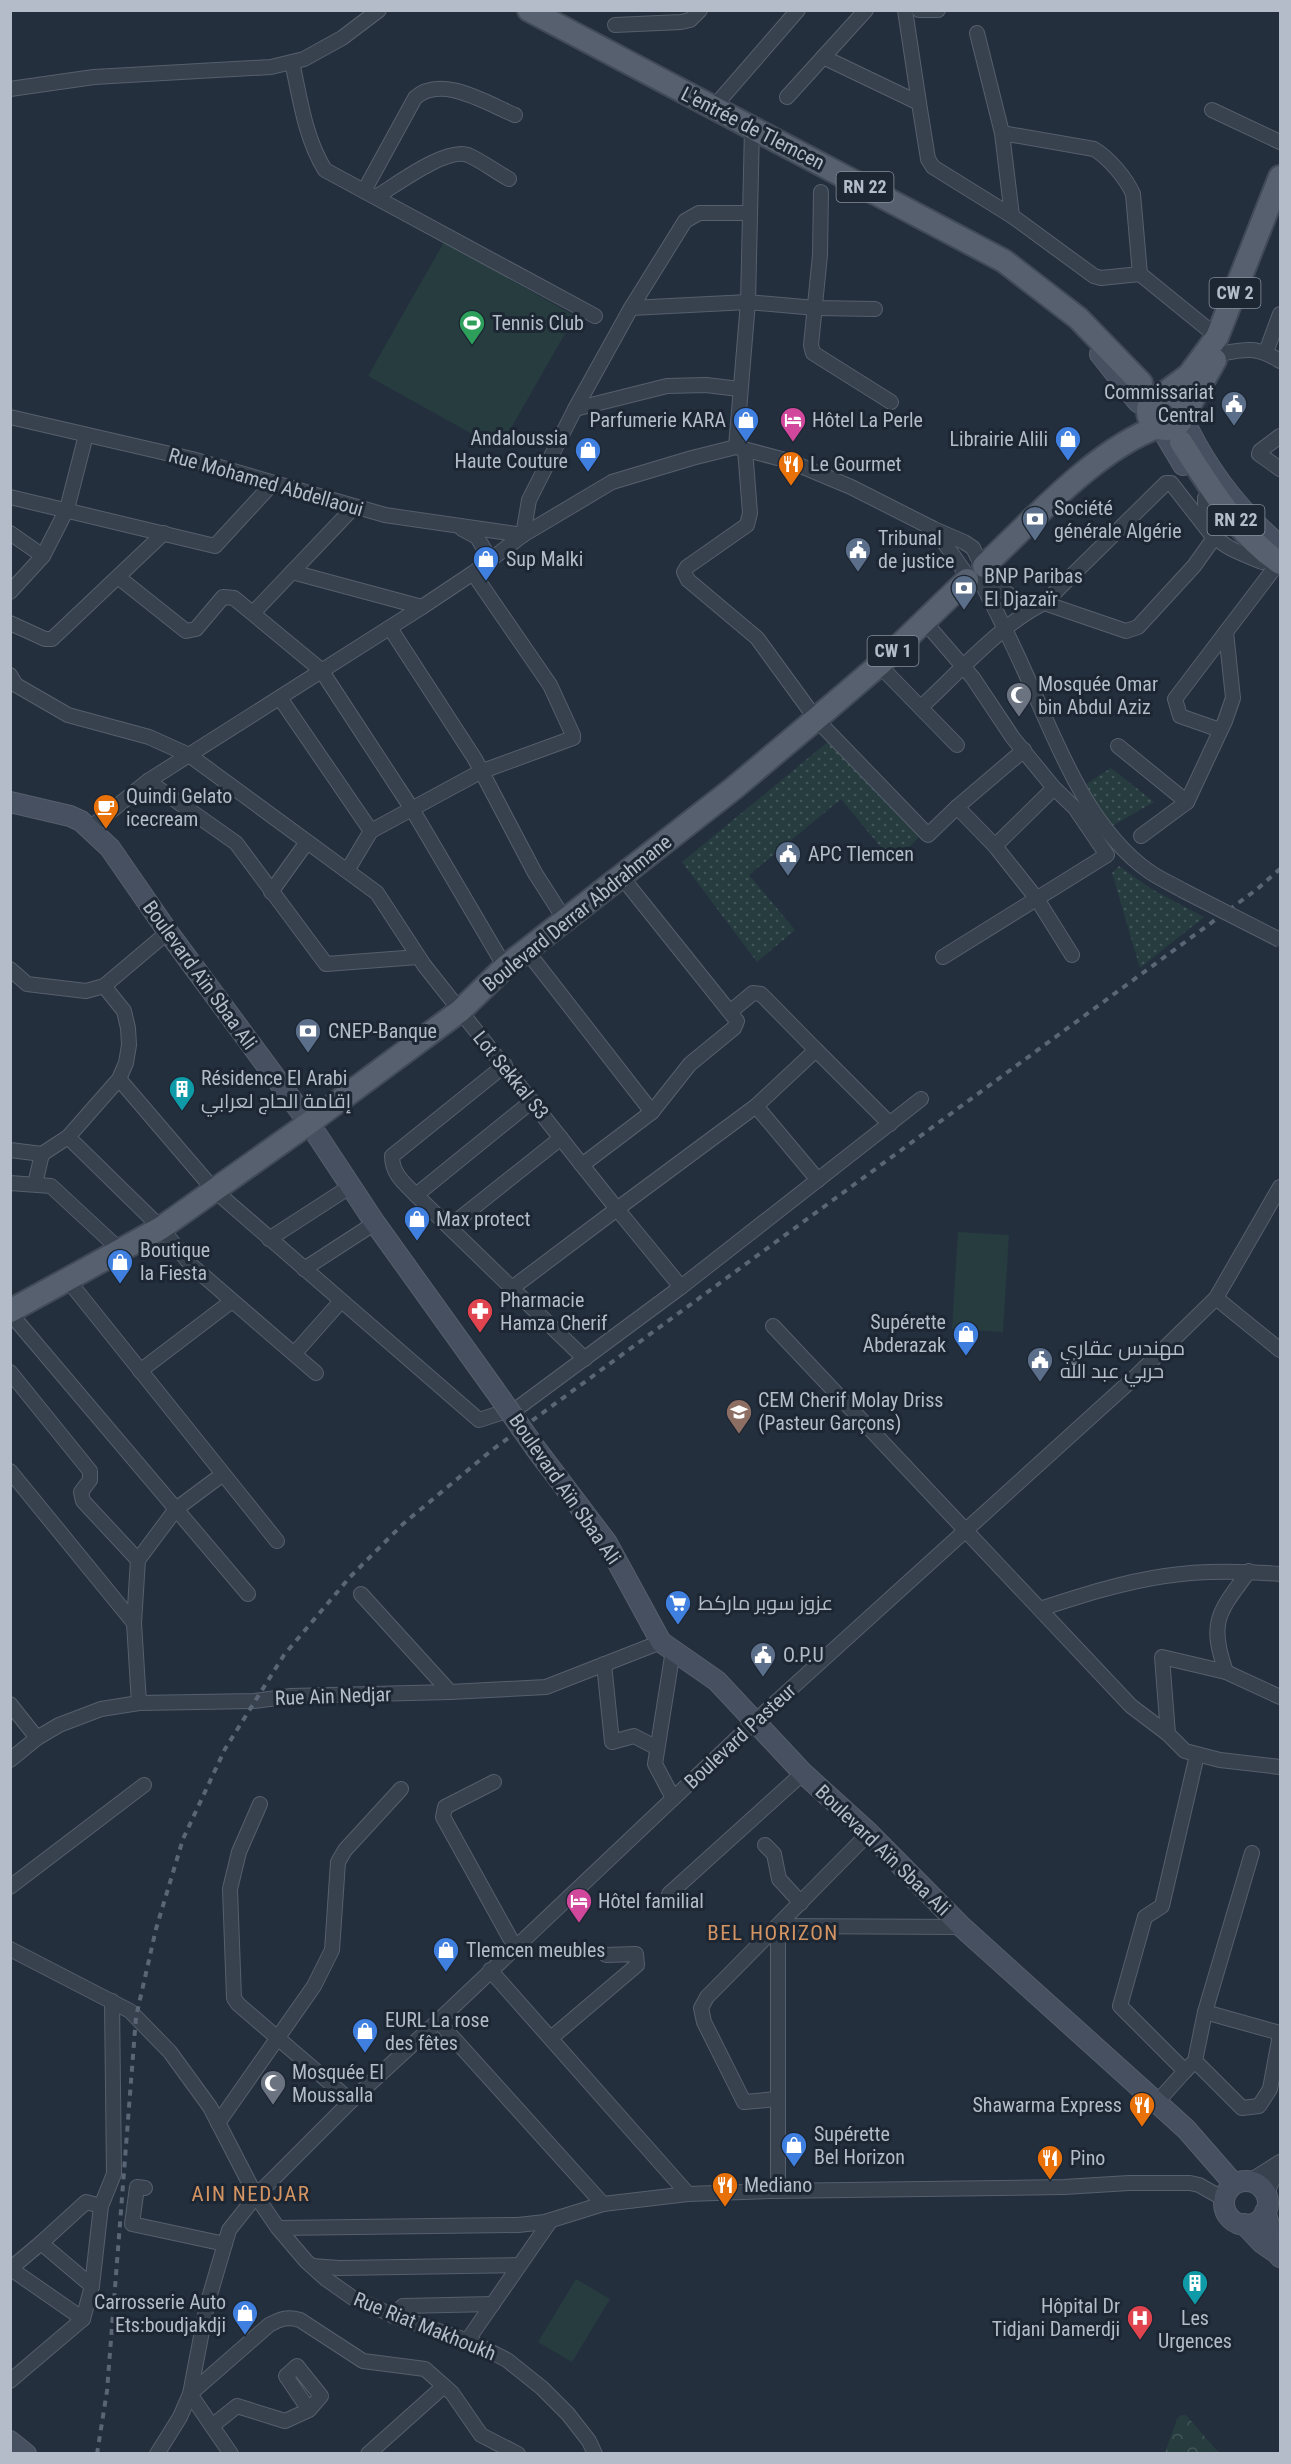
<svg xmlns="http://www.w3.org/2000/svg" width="1291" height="2464" font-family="'Roboto Condensed',Cairo,sans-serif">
<defs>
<pattern id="grass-dots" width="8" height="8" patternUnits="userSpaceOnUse" patternTransform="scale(1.5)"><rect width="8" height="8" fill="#263c3f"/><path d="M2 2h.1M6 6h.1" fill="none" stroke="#435659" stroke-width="1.8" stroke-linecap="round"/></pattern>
<pattern id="forest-crowns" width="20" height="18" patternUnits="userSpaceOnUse" patternTransform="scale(1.5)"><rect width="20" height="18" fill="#263c3f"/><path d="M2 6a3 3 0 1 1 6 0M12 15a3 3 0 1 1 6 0" fill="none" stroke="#435659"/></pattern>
</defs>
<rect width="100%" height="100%" fill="#242f3e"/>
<g fill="url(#grass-dots)">
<path d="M829 741 921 835 894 863 841 799 749 875 795 930 757 962 682 862Z"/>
<path d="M1111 768 1154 802 1112 826 1083 786Z"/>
<path d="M1119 866 1153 890 1204 917 1140 968 1112 873Z"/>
</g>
<path fill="url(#forest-crowns)" d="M1181 2415H1186L1219 2453H1165L1177 2419Z"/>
<g fill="#263c3f">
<path d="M444 242 575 316 499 449 368 376Z"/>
<path d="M958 1232 1009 1235 1003 1332 952 1329Z"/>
<path d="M576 2279 610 2299 572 2362 538 2342Z"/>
</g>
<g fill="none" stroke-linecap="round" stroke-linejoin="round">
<path stroke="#3a4453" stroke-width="22" stroke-dasharray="22 11" stroke-linecap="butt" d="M1141 383 1181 442"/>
<g stroke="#565f6c" stroke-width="16">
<g id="street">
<path d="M905 10 919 103"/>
<path d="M919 10H938"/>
<path d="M615 25 681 22 690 20 700 10"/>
<path d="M977 33 1002 133 1012 216"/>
<path d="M823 57 919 103 928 159 933 167 1012 216 1094 276 1101 278 1140 274"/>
<path d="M292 62C300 98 305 138 325 170L595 316"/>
<path d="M10 89 94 77 271 67 304 59 342 38 379 10"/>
<path d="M787 97 866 10"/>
<path d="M713 108 798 10"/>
<path d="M1212 110 1280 142"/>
<path d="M1002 133 1094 149C1109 158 1126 178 1133 194L1140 274 1220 339"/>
<path d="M364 191 415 98C441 74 486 103 515 115"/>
<path d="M821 192 820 255 811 345 813 353 891 402"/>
<path d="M376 197C396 185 446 147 468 155 482 161 496 172 509 179"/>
<path d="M631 308 748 302 816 308 875 309"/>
<path d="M1266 352 1280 314"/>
<path d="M1219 354C1245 349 1257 346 1280 361"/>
<path d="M575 409 667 386 706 385 739 389"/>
<path d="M10 417 192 459 385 515 523 535"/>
<path d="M1280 436 1260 451 1259 454 1280 469"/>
<path d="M736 447 748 302 752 128"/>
<path d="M745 449 750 513 747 525 687 567 684 572 688 580 757 638 816 719 928 835 957 807 1024 750"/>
<path d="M10 497 215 546 273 483"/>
<path d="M1205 498C1204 543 1227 547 1262 562"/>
<path d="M462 529 477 537 490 559"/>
<path d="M936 531 964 571"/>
<path d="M10 533 43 556"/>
<path d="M523 535 529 500 575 409 631 308 685 221 699 213H749"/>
<path d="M292 572 422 607"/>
<path d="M985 576 1029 610"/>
<path d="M118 577 186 631 196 629 223 597 234 598 321 670 412 809 505 967"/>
<path d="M981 582C998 614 1014 647 1029 681 1057 745 1090 831 1150 872 1160 879 1172 884 1182 890"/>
<path d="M10 592 43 556 67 509 86 435"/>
<path d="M254 612 354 507"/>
<path d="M923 620 973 678 1013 738 1054 788 1075 808 1107 855 943 957"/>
<path d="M10 623 45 639H52L164 533"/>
<path d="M390 628 475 759 535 873 565 920"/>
<path d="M879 665 957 745"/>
<path d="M10 675 16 685 68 715 149 737 189 755 377 893 424 965 582 1165 652 1112 526 950"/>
<path d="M280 698 371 831 347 871"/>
<path d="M921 707C957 674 1001 624 1044 603L1166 483H1171L1214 538 1194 566 1138 627 1126 631 1044 603"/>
<path d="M1220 730 1180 716 1175 699 1273 570"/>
<path d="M1118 746 1187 802"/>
<path d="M148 781 236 843 326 964 418 957"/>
<path d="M957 807 995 846 1037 899 1072 955"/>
<path d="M90 828 148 781 422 607 473 573 523 535 612 482 692 458 736 447 789 461 851 487 934 529 964 542 973 548 981 564"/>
<path d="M371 831 480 772 573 738V735L550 685 473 573"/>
<path d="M1141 836 1187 802 1225 721 1233 698 1226 632"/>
<path d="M995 846 1054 788"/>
<path d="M621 876 737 1021 734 1028 690 1064 652 1112"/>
<path d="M271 892 307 842"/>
<path d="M10 969 27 984 86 991 104 986 168 932"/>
<path d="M730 1012 753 993 761 994 816 1050"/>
<path d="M505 1065 392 1156C392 1174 404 1183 416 1195L532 1101"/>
<path d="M119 1079 214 1190 479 1420 519 1407 681 1287 921 1099"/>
<path d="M756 1106 816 1050 890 1124"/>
<path d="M68 1137 161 1228 191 1265 316 1373"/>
<path d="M10 1150 42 1154 68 1137 119 1079 126 1063 129 1045 128 1028 124 1011 104 986"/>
<path d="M582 1165 617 1209 756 1106 818 1180"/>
<path d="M10 1183 51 1186 120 1250"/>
<path d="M35 1184 42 1154"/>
<path d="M416 1195 585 1359"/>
<path d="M449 1227 561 1138"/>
<path d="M269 1239 351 1186"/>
<path d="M304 1269 375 1223"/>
<path d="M67 1279 277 1541"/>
<path d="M512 1288 617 1209 681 1287"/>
<path d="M1216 1298 1280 1350"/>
<path d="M10 1313 248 1594"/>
<path d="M773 1326 1131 1706 1168 1734 1185 1751 1220 1760 1280 1767"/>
<path d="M294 1354 341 1301"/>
<path d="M140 1371 232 1301"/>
<path d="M10 1372 90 1471V1480L81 1492 83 1501 138 1560"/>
<path d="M10 1471 134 1623 139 1703"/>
<path d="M1249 1571C1219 1612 1208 1621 1226 1672L1280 1697"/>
<path d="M361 1594 450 1692"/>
<path d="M1040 1609C1080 1596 1123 1582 1165 1576 1202 1570 1243 1571 1280 1574"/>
<path d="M134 1623 138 1560 176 1509 223 1474"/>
<path d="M604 1664 612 1742 634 1736 657 1748"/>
<path d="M10 1704 37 1738"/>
<path d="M1168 1734 1162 1657 1226 1672"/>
<path d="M10 1760 37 1738 59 1725 101 1709 139 1703 254 1701 291 1696 450 1692 546 1687 661 1642"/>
<path d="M494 1782 445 1807 443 1817 515 1947"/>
<path d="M673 1798 655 1764 673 1650"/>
<path d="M260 1804 239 1852 230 1889 234 1998 238 2004 351 2101"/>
<path d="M765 1845 774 1854 779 1879 801 1903"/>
<path d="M10 1887 144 1785"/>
<path d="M669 1894 803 1773"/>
<path d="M10 1949 130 2011 170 2052 210 2107 256 2196 278 2228 306 2261 326 2279 353 2298 397 2317 472 2342 507 2360 542 2388 568 2414 589 2441 595 2454"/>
<path d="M490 1970 688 2194"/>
<path d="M1205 2012 1280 2033"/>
<path d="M438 2021 603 2204"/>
<path d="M551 2038 637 1965 636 1954 606 1955"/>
<path d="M1195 2061 1242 2108 1259 2106 1270 2089 1280 2035"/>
<path d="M1185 2071 1195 2061 1205 2012 1252 1853"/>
<path d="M777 2099 744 2102 704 2022 701 2008 707 1997 869 1833"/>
<path d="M1158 2101 1185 2071 1120 2006 1145 1917 1162 1906 1197 1755"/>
<path d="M218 2123 314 1986 332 1950 338 1862 345 1850 401 1789"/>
<path d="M1250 2181 1280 2162"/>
<path d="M145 2188 137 2187 132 2224 225 2244"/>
<path d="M778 2191V1926L962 1927"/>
<path d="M1266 2195 1280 2164"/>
<path d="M101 2206 86 2202 41 2243 92 2286 101 2206 114 2174 112 2001"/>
<path d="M278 2228 518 2225 545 2222 603 2204 688 2194 771 2191 1064 2187 1129 2183H1190L1199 2185 1224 2199"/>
<path d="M312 2266 339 2268 519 2265"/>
<path d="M10 2269 41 2243"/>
<path d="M11 2269 83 2319 92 2286"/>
<path d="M393 2316 403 2306 493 2304"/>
<path d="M467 2341 551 2220"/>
<path d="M10 2381 83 2319"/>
<path d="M212 2426 237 2406 285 2421 309 2410 286 2376 297 2366 321 2396 309 2410"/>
<path d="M157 2454 180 2417 190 2394 207 2305 229 2230 256 2196 351 2101 438 2021 754 1722 1135 1377 1216 1298 1280 1187"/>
<path d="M231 2454 190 2394 269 2325C280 2319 287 2316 300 2320L363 2361 425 2369 452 2393 481 2435 518 2454"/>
<path d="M368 2454 444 2386"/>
</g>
</g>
<g stroke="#565f6c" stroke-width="22">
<g id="secondary">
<path d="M1100 354 1137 401 1148 409"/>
<path d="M1183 418C1206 468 1239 511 1280 546"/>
<path d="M1161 428 1183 465"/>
<path d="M10 802 70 816 81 821 110 848 168 932 309 1123 375 1223 494 1389"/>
<path d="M536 1449 607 1543 661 1642 717 1681 803 1773 869 1833 962 1927 1186 2129 1234 2184"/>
<circle cx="1246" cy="2203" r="22"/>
<path d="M1265 2212 1280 2257"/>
<path d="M1244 2224 1262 2243 1278 2254"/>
<path d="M10 2441 26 2454"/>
</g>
</g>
<g stroke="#414a57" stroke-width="26">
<g id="primary">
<path d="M529 10 1004 261 1078 318 1141 383"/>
<path d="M1166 392 1189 375 1217 337 1280 177"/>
<circle cx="1166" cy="411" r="18"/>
<path d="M1185 413 1215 360"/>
<path d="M1181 442C1209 485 1237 534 1280 563"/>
<path d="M984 566C1032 521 1096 449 1158 427"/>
<path d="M10 1311 161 1228 309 1123 460 1011 505 967 734 788 816 719 879 665 967 580"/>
</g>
</g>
<use href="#street" stroke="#38414e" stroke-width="14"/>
<use href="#secondary" stroke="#465061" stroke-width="20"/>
<use href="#primary" stroke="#56606e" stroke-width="22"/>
<path stroke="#5a6575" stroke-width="4" stroke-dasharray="6 6" stroke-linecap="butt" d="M97 2454 107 2391 136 2017 156 1929 183 1839 225 1749 284 1655 350 1577 403 1524 492 1450 1256 890 1280 869"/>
<g stroke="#565f6c" stroke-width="16" stroke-linecap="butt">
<path id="street-bridge" d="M1182 890 1280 940"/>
</g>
<g stroke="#565f6c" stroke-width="22" stroke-linecap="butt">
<path id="secondary-bridge" d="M494 1389 536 1449"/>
</g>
<use href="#street-bridge" stroke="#38414e" stroke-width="14"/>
<use href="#secondary-bridge" stroke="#465061" stroke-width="20"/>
</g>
<defs>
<g id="stadium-pin" transform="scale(1.35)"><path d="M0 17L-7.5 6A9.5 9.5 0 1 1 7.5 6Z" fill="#2e9e5b" stroke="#1d2633"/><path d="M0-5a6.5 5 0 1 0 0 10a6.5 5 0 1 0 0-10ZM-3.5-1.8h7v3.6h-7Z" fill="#fff"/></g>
<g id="civic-pin" transform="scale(1.35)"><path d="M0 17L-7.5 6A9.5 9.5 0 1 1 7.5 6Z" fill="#5c6f8a" stroke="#1d2633"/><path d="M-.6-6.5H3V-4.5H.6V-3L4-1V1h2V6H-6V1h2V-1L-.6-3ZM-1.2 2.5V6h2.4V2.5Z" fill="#fff"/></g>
<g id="shop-pin" transform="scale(1.35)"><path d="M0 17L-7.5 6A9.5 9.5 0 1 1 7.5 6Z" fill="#3f7fe0" stroke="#1d2633"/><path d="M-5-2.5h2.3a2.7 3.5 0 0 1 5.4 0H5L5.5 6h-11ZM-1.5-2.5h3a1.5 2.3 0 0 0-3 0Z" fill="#fff"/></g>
<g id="hotel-pin" transform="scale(1.35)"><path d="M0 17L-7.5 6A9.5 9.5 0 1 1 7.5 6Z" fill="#d1479c" stroke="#1d2633"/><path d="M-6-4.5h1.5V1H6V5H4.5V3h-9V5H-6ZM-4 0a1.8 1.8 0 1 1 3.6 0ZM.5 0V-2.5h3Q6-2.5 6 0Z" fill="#fff"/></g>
<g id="restaurant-pin" transform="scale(1.35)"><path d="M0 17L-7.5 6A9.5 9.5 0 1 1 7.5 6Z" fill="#e8710a" stroke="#1d2633"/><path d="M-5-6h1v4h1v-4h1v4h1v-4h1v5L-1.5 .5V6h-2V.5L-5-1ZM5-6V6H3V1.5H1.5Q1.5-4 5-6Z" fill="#fff"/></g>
<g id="bank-pin" transform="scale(1.35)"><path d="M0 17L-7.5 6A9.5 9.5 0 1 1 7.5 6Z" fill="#5c6f8a" stroke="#1d2633"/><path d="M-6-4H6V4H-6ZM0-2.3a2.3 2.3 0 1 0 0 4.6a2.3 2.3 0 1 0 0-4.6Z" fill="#fff"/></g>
<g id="mosque-pin" transform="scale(1.35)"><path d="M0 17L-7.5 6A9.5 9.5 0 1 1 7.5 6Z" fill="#6b7280" stroke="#1d2633"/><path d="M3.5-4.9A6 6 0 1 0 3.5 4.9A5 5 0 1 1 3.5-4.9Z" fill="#fff"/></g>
<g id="cafe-pin" transform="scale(1.35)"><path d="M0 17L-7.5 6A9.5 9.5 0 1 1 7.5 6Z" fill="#e8710a" stroke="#1d2633"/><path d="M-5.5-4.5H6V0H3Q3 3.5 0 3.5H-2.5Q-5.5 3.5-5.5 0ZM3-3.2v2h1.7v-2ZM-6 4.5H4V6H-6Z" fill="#fff"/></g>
<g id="building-pin" transform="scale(1.35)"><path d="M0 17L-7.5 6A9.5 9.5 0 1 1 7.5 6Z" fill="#0f9aa8" stroke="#1d2633"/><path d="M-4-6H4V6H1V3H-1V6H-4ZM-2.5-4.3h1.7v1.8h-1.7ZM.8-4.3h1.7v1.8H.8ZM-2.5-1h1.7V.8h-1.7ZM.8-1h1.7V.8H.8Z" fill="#fff"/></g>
<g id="pharmacy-pin" transform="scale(1.35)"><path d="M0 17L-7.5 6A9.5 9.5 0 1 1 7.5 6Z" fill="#e0444e" stroke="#1d2633"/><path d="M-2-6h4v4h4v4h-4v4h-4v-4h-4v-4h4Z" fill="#fff"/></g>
<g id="school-pin" transform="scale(1.35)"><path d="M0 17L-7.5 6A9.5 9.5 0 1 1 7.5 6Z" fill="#8d6e63" stroke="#1d2633"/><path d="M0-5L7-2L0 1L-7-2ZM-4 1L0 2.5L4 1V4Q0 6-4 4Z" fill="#fff"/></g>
<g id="supermarket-pin" transform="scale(1.35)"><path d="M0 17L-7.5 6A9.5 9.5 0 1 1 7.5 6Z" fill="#3f7fe0" stroke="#1d2633"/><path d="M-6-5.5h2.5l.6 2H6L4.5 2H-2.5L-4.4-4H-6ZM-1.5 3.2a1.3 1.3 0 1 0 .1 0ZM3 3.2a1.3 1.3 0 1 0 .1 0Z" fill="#fff"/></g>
<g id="hospital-pin" transform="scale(1.35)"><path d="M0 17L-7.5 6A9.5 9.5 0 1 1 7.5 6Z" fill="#e0444e" stroke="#1d2633"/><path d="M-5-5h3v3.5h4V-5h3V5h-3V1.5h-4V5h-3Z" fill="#fff"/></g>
</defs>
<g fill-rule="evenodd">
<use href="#stadium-pin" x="472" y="323"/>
<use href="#civic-pin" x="1234" y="404"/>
<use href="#shop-pin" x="746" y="420"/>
<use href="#hotel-pin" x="793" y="420"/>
<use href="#shop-pin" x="1068" y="439"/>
<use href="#shop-pin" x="588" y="450"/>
<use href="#restaurant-pin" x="791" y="464"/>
<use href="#bank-pin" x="1035" y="519"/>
<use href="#civic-pin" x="858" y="550"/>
<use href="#shop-pin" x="486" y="559"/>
<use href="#bank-pin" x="964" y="588"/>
<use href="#mosque-pin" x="1019" y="695"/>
<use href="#cafe-pin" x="106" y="807"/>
<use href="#civic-pin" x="788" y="854"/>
<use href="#bank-pin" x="308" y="1031"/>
<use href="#building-pin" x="182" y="1089"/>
<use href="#shop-pin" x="417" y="1219"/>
<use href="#shop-pin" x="120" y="1262"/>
<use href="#pharmacy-pin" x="480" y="1311"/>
<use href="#shop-pin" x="966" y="1334"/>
<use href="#civic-pin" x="1040" y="1360"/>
<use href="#school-pin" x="739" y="1412"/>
<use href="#supermarket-pin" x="678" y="1603"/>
<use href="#civic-pin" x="763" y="1655"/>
<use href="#hotel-pin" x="579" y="1901"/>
<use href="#shop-pin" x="446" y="1950"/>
<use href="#shop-pin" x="365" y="2031"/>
<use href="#mosque-pin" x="273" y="2083"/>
<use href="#restaurant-pin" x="1142" y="2105"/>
<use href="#shop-pin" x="794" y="2145"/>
<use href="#restaurant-pin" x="1050" y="2158"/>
<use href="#restaurant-pin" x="725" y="2185"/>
<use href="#building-pin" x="1195" y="2283"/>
<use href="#shop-pin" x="245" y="2313"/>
<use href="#hospital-pin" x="1140" y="2318"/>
</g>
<g text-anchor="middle" stroke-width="6" stroke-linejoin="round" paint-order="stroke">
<g fill="#1d2633" stroke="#878f9c" stroke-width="1.5">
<rect x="836.5" y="172" width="57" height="30" rx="4.5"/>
<rect x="1209.5" y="278" width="51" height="30" rx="4.5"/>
<rect x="1207.5" y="505" width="57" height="30" rx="4.5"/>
<rect x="867.5" y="636" width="51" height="30" rx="4.5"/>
</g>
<g font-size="18" font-weight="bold" fill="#b4bcc9">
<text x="865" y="193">RN 22</text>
<text x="1235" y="299">CW 2</text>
<text x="1236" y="526">RN 22</text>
<text x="893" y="657">CW 1</text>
</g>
<g font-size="20" fill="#b4bcc9" stroke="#1d2633">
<text transform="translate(753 128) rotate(27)" y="7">L'entrée de Tlemcen</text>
<text transform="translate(266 482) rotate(16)" y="7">Rue Mohamed Abdellaoui</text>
<text transform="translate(577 913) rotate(-39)" y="7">Boulevard Derrar Abdrahmane</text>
<text transform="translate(200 975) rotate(54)" y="7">Boulevard Aïn Sbaa Ali</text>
<text transform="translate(511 1075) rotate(51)" y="7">Lot Sekkal S3</text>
<text transform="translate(565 1489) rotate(55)" y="7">Boulevard Aïn Sbaa Ali</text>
<text transform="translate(333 1696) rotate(-2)" y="7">Rue Ain Nedjar</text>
<text transform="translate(740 1736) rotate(-43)" y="7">Boulevard Pasteur</text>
<text transform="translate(883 1850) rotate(44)" y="7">Boulevard Aïn Sbaa Ali</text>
<text transform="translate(425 2326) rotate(22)" y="7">Rue Riat Makhoukh</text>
</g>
<g font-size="20" fill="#b4bcc9" stroke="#1d2633" text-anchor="start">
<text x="492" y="330">Tennis Club</text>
<text x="1214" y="399" text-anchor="end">Commissariat<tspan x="1214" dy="23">Central</tspan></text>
<text x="726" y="427" text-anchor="end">Parfumerie KARA</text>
<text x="812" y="427">Hôtel La Perle</text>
<text x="568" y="445" text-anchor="end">Andaloussia<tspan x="568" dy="23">Haute Couture</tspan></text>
<text x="1048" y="446" text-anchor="end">Librairie Alili</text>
<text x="810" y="471">Le Gourmet</text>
<text x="1054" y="515">Société<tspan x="1054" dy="23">générale Algérie</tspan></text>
<text x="878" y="545">Tribunal<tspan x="878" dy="23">de justice</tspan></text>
<text x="506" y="566">Sup Malki</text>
<text x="984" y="583">BNP Paribas<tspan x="984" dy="23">El Djazaïr</tspan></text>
<text x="1038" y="691">Mosquée Omar<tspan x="1038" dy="23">bin Abdul Aziz</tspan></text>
<text x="126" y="803">Quindi Gelato<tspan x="126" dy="23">icecream</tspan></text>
<text x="808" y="861">APC Tlemcen</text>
<text x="328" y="1038">CNEP-Banque</text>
<text x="201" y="1085">Résidence El Arabi<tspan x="201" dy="23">إقامة الحاج لعرابي</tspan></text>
<text x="436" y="1226">Max protect</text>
<text x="140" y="1257">Boutique<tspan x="140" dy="23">la Fiesta</tspan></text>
<text x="500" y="1307">Pharmacie<tspan x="500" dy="23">Hamza Cherif</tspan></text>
<text x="946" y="1329" text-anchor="end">Supérette<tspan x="946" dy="23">Abderazak</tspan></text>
<text x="1060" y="1355">مهندس عقاري<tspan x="1060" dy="23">حربي عبد الله</tspan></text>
<text x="758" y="1407">CEM Cherif Molay Driss<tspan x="758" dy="23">(Pasteur Garçons)</tspan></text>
<text x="698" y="1610">عزوز سوبر ماركط</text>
<text x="783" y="1662">O.P.U</text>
<text x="598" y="1908">Hôtel familial</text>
<text x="466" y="1957">Tlemcen meubles</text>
<text x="385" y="2027">EURL La rose<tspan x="385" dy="23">des fêtes</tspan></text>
<text x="292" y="2079">Mosquée El<tspan x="292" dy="23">Moussalla</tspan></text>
<text x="1122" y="2112" text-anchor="end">Shawarma Express</text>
<text x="814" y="2141">Supérette<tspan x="814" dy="23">Bel Horizon</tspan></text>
<text x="1070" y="2165">Pino</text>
<text x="744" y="2192">Mediano</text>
<text x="226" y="2309" text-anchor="end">Carrosserie Auto<tspan x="226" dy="23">Ets:boudjakdji</tspan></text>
<text x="1120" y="2313" text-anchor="end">Hôpital Dr<tspan x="1120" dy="23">Tidjani Damerdji</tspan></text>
<text x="1195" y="2325" text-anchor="middle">Les<tspan x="1195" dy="23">Urgences</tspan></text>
</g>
<g font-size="21" letter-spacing="1.5" fill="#d59563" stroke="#1d2633">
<text x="773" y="1940">BEL HORIZON</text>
<text x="251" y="2201">AIN NEDJAR</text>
</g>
</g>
<rect width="1291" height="2464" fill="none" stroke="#b4bcc9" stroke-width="24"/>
</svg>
